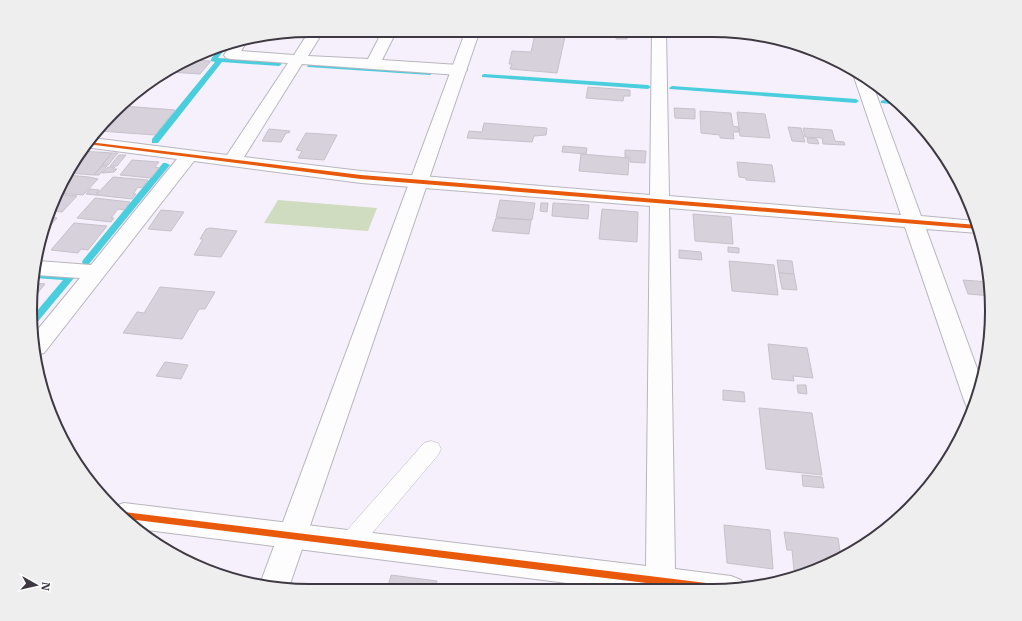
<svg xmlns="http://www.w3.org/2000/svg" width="1022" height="621" font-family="'IBM Plex Serif',serif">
<rect width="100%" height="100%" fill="#f5f0fb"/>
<path fill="#d0dcbf" d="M278 200 377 208 368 231 264 223Z"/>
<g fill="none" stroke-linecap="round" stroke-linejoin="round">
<g fill="#4acede" fill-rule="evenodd">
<path d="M229 44 218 58 279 62 282 64 279 66 222 62 158 143H152V139L215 62 211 61V59L222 45Z"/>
<path d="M310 64 430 71 433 73 430 75 308 67 307 66Z"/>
<path d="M484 74 648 85 651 87 648 89 482 77V75Z"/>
<path d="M672 86 856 99 859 101 856 103 670 89 669 88Z"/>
<path d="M883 100 896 101 901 105 881 103V101Z"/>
<path d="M163 163H166L170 165 89 264H83L82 262 83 260Z"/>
<path d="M36 272 70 275 74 278 35 325 33 326 31 318 63 280 35 278Z"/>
</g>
</g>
<g fill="#d6d1da" stroke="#c6c1ca">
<path d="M536 30 566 32 557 73 510 69 512 64H509L512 51 531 52Z"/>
<path d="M588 30 614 31V36L588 34Z"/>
<path d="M617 35H628L627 39H616Z"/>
<path d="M192 60 211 61 200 74 169 72Z"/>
<path d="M588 87 630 90V96H624L623 101 586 98Z"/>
<path d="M123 106 175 110 155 135 100 131Z"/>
<path d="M674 108 695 109V119L675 118Z"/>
<path d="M906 109 910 112 917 120H910Z"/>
<path d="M700 111 731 113 733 126 738 127 739 132H733L734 139 720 138V135L701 133Z"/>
<path d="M737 112 765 114 770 138 740 136Z"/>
<path d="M484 123 547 128 546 135 534 136 532 142 467 138 469 131 482 132Z"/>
<path d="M788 127 801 128 805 142 792 141Z"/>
<path d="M803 128 832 130 835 141 844 142 845 145 823 144 822 138 805 137Z"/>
<path d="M269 129 290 131 289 133H286L281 142 262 141Z"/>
<path d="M306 133 337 135 324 160 298 158 302 151 296 150Z"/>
<path d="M807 138 817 139 819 144 808 143Z"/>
<path d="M563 146 587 148 586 154 562 152Z"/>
<path d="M625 150 646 151 645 163 630 162V157H625Z"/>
<path d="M81 151 112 153 94 175 68 173Z"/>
<path d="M112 153H118L108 165H102Z"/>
<path d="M581 154 629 158 628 175 579 171Z"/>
<path d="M119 155H126L117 166H110Z"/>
<path d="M132 160 159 162 155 167 159 168 151 178 120 175Z"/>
<path d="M737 162 772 165 775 182 746 180V178L739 177Z"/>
<path d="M102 166H107L99 175H94Z"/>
<path d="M108 167H115L113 169H117L114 172 102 173Z"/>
<path d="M67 175 89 177 98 179 83 195 58 193Z"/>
<path d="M113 177 148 180 142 188 138 187 133 194H136L132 199 96 195Z"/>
<path d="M90 189 99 190 96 195 86 194Z"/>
<path d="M58 194 77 196 62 212 50 211Z"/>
<path d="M95 198 130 202 124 210 118 209 111 218H114L111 222 77 218Z"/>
<path d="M500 200 535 203 532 220 496 217Z"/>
<path d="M541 203H548L547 212 540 211Z"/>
<path d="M553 203 589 205 588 219 552 216Z"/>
<path d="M602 209 638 212 637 242 599 239Z"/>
<path d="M161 210 184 212 171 231 148 229Z"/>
<path d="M49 212H56L52 217 57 218 43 234 45 221Z"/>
<path d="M693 214 731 217 733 244 695 241Z"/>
<path d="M496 218 531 220 529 234 492 231Z"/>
<path d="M74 223 107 226 88 250 81 249 78 253 51 250Z"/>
<path d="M210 228 237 231 221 257 194 255 203 239H200L206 229Z"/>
<path d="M728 247 739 248V253L728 252Z"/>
<path d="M679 250 701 252 702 260 679 258Z"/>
<path d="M777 260 792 261 794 274 779 273Z"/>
<path d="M729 261 774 265 778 295 732 291Z"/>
<path d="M779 273 794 274 797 290 782 289Z"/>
<path d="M963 280 989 282 991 296 968 294Z"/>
<path d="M34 283 45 284 31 301Z"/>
<path d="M160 287 215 292 205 309H199L182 339 123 333 137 312 144 313Z"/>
<path d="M768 344 807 348 813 378 793 376 794 381 772 379Z"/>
<path d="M165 362 188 365 181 379 156 376Z"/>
<path d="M797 385H806L807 394 798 393Z"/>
<path d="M723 390 744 392 745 402 723 400Z"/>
<path d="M759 408 812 413 822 475 766 469Z"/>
<path d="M802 475 822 477 824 488 803 486Z"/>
<path d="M724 525 770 530 773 569 727 563Z"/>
<path d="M784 532 838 538 841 558 810 572 794 570 792 550H787Z"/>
<path d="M391 575 437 581 435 590H387Z"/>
</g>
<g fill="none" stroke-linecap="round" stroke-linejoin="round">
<g stroke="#b9b5be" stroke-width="1">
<path id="service" d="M431 441 438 443 441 449 438 455 357 551 349 554 341 551 338 544 341 537 424 443Z"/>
</g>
<g stroke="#b9b5be" stroke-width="2">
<path id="minor" d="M310 30H324L308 56 368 59 383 30H397L382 60 459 65 464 67 467 70 464 73 459 75 302 64 244 157 361 171 650 195 652 31H666L669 196 901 215 853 74 855 71 871 80 921 216 976 221 980 233H978L926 229 982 382 973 409 967 407 964 400 905 227 669 208 675 569 731 576 741 580 745 587 730 590H622L139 529 115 506 124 503 646 566 650 206 361 183 194 161 44 353 37 355 34 334 80 278 36 275 38 261 91 265 177 159 84 147 93 138 227 155 288 63 231 59 226 58 224 55 232 43 248 40 241 51 294 55Z"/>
</g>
<g stroke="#b9b5be" stroke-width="2">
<path id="tertiary" d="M466 30H480L289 587 288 590 260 584Z"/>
</g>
<use href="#service" fill="#fefdfe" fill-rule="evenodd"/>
<use href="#minor" fill="#fefdfe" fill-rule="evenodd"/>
<use href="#tertiary" fill="#fefdfe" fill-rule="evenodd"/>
<g stroke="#fefefe" stroke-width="2">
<g id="cycleway">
<path d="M89 142 361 175 977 225 978 229 361 179 87 144Z"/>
<path d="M124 512 731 586 734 587 735 589 730 590H703L128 519 121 513Z"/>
</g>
</g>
<use href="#cycleway" fill="#e8590c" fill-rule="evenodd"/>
</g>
<path d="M0 0H1022V621H0ZM310 37H712A273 273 0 0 1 985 310V311A273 273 0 0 1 712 584H310A273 273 0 0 1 37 311V310A273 273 0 0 1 310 37Z" fill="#efeeef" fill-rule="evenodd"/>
<path fill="none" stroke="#3d3841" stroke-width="2" d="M310 37H712A273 273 0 0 1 985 310V311A273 273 0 0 1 712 584H310A273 273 0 0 1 37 311V310A273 273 0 0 1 310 37Z"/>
<g transform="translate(36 585) rotate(98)" stroke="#fefefe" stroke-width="3" paint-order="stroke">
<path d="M0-3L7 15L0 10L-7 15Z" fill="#3d3841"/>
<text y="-6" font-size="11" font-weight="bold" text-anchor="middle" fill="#3d3841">N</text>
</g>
</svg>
